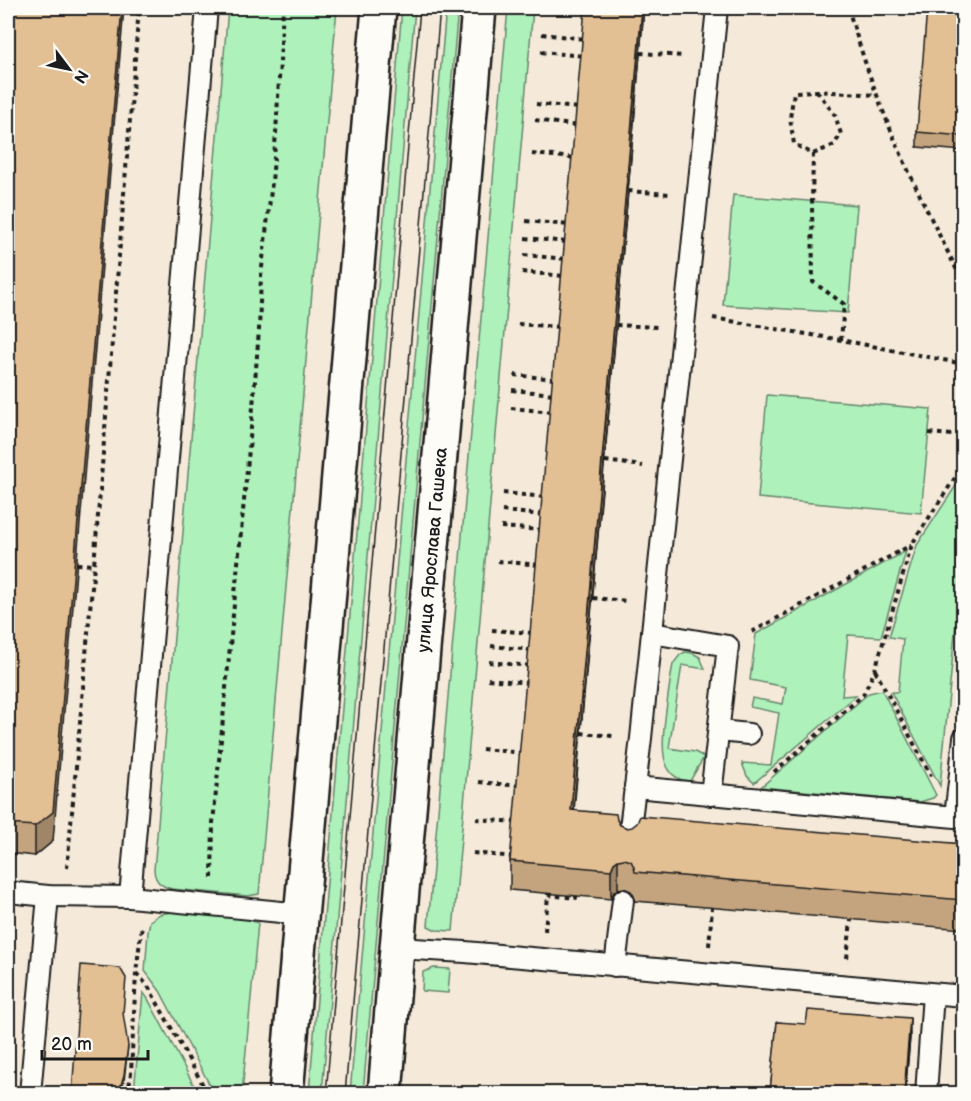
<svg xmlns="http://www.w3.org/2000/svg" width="971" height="1101" font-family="'Balsamiq Sans',sans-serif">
<rect width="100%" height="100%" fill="#f5ead9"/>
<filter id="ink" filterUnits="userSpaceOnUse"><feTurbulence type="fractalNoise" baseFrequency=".0167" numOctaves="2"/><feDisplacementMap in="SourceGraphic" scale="12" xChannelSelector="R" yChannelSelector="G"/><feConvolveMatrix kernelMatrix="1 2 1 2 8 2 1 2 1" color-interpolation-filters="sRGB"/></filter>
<g filter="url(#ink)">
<g fill="#aef1bb" stroke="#65866c" stroke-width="1.5">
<path d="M228 8H337L259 894 248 896 172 889C161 886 155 882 154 870Z"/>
<path d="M402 8H415L322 1093H309Z"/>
<path d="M446 8H458L363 1093H350Z"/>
<path d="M508 8H533L453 931 436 930 428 926Z"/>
<path d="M733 195 857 205 848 313 723 305Z"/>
<path d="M767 395 931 409 921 513 758 498Z"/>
<path d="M963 475V551L940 786 891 692H898L903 639 889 637 917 545Z"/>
<path d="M906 551 881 637 848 635 842 696 857 695 754 783 747 776 742 763 771 765 779 713 750 707 752 698 783 704 786 687 750 680 756 634Z"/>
<path d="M685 652 692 653 700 657 705 669 682 665 669 748 695 752 704 757 690 781C655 779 663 735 666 711 668 696 670 680 673 664L680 655Z"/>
<path d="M882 690 936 795 933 798 920 802 761 787 869 693Z"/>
<path d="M172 912 246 919 258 923 242 1093H214L160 991 145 971 148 932 150 921 160 914Z"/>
<path d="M434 968 450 969 448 993 422 991 423 972Z"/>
<path d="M143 992 148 999 198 1093H134Z"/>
</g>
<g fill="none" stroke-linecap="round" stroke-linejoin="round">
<g stroke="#1c1c1c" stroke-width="24">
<g id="service">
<path d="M652 633 728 646 711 795"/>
<path d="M719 731 749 734"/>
<path d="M635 787 955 817 964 738"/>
<path d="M628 845 641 738 717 8"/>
<path d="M8 892 48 896 130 897 301 914"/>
<path d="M130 897 207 8"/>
<path d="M397 948 465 952 964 996"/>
<path d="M615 966 623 900"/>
<path d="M30 1094 48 896"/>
<path d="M926 1094 933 994"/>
</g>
</g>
<g stroke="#1c1c1c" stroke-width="38">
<g id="tertiary">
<path d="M286 1094 379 8"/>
<path d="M385 1094 397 948 479 8"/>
</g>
</g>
<g stroke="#1c1c1c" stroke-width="4" stroke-dasharray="4.5 4.5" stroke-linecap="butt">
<path d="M848 8C857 37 866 67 877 95 901 160 933 223 964 284"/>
<path d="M542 34 585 39"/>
<path d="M541 52 584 56"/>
<path d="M640 53 684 56"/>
<path d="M817 91 835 115 841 134 834 145 813 154 794 144 790 118 794 92 817 91 877 95"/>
<path d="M536 104 579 108"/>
<path d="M535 120 578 126"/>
<path d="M532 154 575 158"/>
<path d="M813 154 812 204 813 282 844 304 841 340"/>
<path d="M628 191 670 194"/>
<path d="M526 221 569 225"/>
<path d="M525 238 567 242"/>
<path d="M524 255 566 259"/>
<path d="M522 272 564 276"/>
<path d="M713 318 841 340 964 364"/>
<path d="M518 324 560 327"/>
<path d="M616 325 657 327"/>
<path d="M514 375 555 379"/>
<path d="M512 390 554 394"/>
<path d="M511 408 552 412"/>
<path d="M929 433 964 436"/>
<path d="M605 461 643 466"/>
<path d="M503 493 545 497"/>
<path d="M502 511 543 515"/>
<path d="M501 527 542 530"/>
<path d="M498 561 539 565"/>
<path d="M77 564 94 565"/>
<path d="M593 598 628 601"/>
<path d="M492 630 533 633"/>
<path d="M752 632 911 545"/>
<path d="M491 646 532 650"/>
<path d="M489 662 530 666"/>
<path d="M875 670 931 776"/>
<path d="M488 679 528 683"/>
<path d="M581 733 613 736"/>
<path d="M482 749 523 753"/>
<path d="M774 772 863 695 875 670 912 544 964 464"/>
<path d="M479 782 519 786"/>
<path d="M476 819 516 822"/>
<path d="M473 853 514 857"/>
<path d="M67 868 94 565 139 8"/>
<path d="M212 878 213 823 253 407 259 330 261 276 272 182 276 133 283 8"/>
<path d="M545 931 548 895 576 898V896"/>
<path d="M709 946 712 908"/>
<path d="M847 958 851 920"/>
<path d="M136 973 148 986 208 1094"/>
<path d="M128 1094 131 1073 136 973 142 925"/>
</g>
<use href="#service" stroke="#fdfcf7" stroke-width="20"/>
<use href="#tertiary" stroke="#fdfcf7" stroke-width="33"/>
<g stroke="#1c1c1c" stroke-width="1.5">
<path d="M326 1094 420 8"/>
<path d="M345 1094 440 8"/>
</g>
</g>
<g fill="#c3a47f" stroke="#1c1c1c" stroke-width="1.5">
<path d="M8 8 53 841 35 856 8 853Z"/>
<path d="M644 8 574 811 617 820 620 825 627 828 963 844V929L635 901 634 896 631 891 624 888 618 889 614 892 611 899 510 890V861Z"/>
<path d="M963 8V151L917 147V132Z"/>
<path d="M777 1022 910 1037 905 1094H770Z"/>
</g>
<g fill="#9f8668" stroke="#1c1c1c" stroke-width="1.5">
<path d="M122 8H124L53 841 35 856V826Z"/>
<path d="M642 8H644L571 840V810Z"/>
<path d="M618 860V889L614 892 611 899V870L614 863Z"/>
<path d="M910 1018V1037L905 1094H904Z"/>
<path d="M128 1046 124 1081 120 1094H117Z"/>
</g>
<g fill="#e3bf94" stroke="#1c1c1c" stroke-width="1.5">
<path d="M8 8H122L53 812 35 826 8 824Z"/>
<path d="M585 8H642L571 810 616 814 617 820 620 825 627 828 632 827 637 823 640 816 963 844V900L635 872 634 867 631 861 624 859 618 860 614 863 611 870 510 861Z"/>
<path d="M927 8H963V136L917 132Z"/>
<path d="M81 965 120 968 126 978 123 1013 128 1046 124 1075 120 1088 117 1094H72Z"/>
<path d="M808 1010 910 1018 904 1094H798L770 1091 777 1022 806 1024Z"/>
</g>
</g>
<g text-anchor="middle" stroke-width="4.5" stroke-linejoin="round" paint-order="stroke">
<g font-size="18" fill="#1c1c1c" stroke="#fdfcf7">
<text transform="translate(432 550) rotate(-85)" y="6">улица Ярослава Гашека</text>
</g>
</g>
<rect width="971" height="1101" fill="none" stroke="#fdfcf7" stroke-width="30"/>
<rect x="15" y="15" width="941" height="1071" fill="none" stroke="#1c1c1c" stroke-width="2" filter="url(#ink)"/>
<g transform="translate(69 69) rotate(122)" stroke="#fdfcf7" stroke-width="4.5" paint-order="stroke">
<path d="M0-4.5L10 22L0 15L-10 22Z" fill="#1c1c1c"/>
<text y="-9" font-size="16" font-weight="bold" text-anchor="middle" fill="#1c1c1c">N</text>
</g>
<path d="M42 1050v9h106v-9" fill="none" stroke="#1c1c1c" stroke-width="3"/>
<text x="51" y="1050" font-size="18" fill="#1c1c1c" stroke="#fdfcf7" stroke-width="4.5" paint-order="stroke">20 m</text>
</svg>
